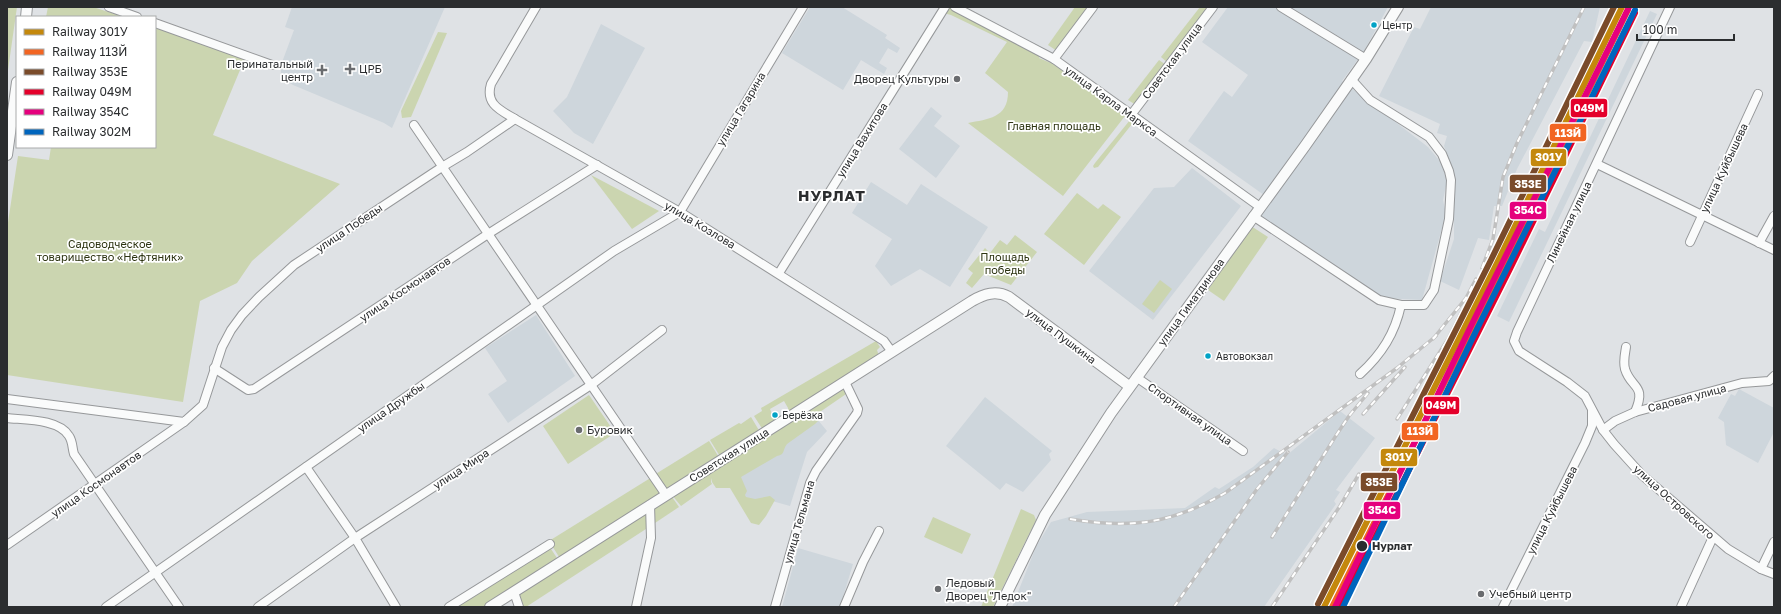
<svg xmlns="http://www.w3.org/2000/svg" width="1781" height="614" font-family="'Golos Text',sans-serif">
<rect width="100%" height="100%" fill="#dfe2e5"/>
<g fill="#ced6dc">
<path d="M292 7H445L392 128 384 123 293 85 285 80 281 73V65L294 30 285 27Z"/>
<path d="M810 7H842L887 35 885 38 900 48 897 53 888 48 879 63 887 68 884 74 861 60 843 90 782 53Z"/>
<path d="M1228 7H1388L1364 51 1342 81 1428 147 1449 172 1443 200 1446 214 1422 300 1381 298 1260 216 1271 200 1188 141 1224 91 1232 97 1248 75 1202 42Z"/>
<path d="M1431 7H1600L1592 42 1584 41 1517 169 1502 206H1494L1489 240 1478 238 1459 290 1440 281 1454 239V172L1444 146 1447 136 1437 133 1440 124 1379 96 1414 27 1420 29Z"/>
<path d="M1650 11 1657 14 1509 322 1497 316 1539 229 1545 232Z"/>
<path d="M601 24 645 48 593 144 574 133 553 111 567 97Z"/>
<path d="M931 107 942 116 934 126 960 146 936 178 899 149Z"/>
<path d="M1192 168 1241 206 1153 320 1089 271 1154 188 1174 187Z"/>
<path d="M871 182 907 205 921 184 988 227 950 287 920 269 891 286 875 266 892 239 852 213Z"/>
<path d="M536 315 575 376 508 423 488 394 507 381 485 348Z"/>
<path d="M1739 389 1774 408V432L1758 463 1726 445 1724 422 1718 418 1731 394 1735 396Z"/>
<path d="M985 397 1052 451 1049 454 1051 460 1023 492 1006 483 1000 490 946 446Z"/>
<path d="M1340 411 1375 438 1336 490 1340 492 1334 501 1336 504 1264 607H1012L1036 547 1051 522 1087 512 1185 508 1215 487 1219 489 1253 467 1274 448 1287 455Z"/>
<path d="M818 420 827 431 807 452 790 506 765 499 746 512 726 480Z"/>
<path d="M798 548 853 564 840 607H782Z"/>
</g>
<g fill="#cbd5b0">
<path d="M7 7H17L7 77Z"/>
<path d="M48 7H93L124 17H46Z"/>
<path d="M946 7H953L1041 54 1039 58 1053 64 1125 116 1063 196 968 123C988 119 1008 118 1008 92L985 73 1007 42 951 15 943 13Z"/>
<path d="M1075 7H1089L1057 51 1048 45Z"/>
<path d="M1200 7H1211L1168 63 1161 57Z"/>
<path d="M155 27 245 58 213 135 340 184 252 261 237 283 200 301 183 402 7 375V229L18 156 49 160 51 147H155Z"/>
<path d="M438 32 447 33 411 117 402 118 401 111Z"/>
<path d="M1159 60 1166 65 1136 105 1128 100Z"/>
<path d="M1130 120 1132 124 1098 167 1094 168 1093 166 1095 163Z"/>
<path d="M591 175 659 211 632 229Z"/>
<path d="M1077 193 1098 209 1103 204 1121 217 1084 265 1044 234Z"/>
<path d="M1251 226 1268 237 1224 301 1208 290Z"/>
<path d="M1015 235 1037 252 1011 285 984 274 972 288 966 283 973 273 968 269 985 248 990 253 1000 240 1007 245Z"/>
<path d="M1160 280 1172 289 1154 313 1142 304Z"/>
<path d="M876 341 880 347 877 350 879 356 788 412V408L784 401 770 409 775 422 763 430 754 416 762 411 761 408Z"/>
<path d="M845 383 849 392 817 414 820 419 815 424 787 444C782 450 786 454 777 456L741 477 747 491 745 495 746 497 755 499 770 496 775 500 766 516 759 525 751 523 730 488H716L712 482V478L711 482 712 484 681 506 671 494Z"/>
<path d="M589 395 615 433 568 464 543 426Z"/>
<path d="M751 417 760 432 721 458 710 440 739 423 741 424Z"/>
<path d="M709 441 720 459 666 494 654 475Z"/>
<path d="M652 477 664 495 561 560 549 541Z"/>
<path d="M670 494 679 507 652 525 651 506Z"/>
<path d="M649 507V527L526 607H521L515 592Z"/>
<path d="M1021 509 1034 515 1036 520 993 607H981Z"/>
<path d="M933 517 971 534 962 554 924 537Z"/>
<path d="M549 546 559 561 487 607H451Z"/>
</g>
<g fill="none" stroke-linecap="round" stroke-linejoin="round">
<g stroke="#96989a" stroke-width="10">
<g id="minor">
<path d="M109 7 137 17"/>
<path d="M536 7 491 84C485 104 500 110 515 119L680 212 884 341 892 352"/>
<path d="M955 7 1054 59 1260 207"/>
<path d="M1281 7 1366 59"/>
<path d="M1670 7 1517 332 1514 341 1519 351 1567 382 1585 396 1603 430 1614 444 1642 475 1728 549 1761 569 1774 574"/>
<path d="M155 23 272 65"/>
<path d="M1054 59 1093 7"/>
<path d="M1131 115 1213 7"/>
<path d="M414 125 666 495"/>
<path d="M1597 164 1774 250"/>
<path d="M680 212 803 7"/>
<path d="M1253 216 1379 300 1401 305H1424L1434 290 1449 219 1451 180 1449 171 1442 154 1429 137 1370 100 1351 79"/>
<path d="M1690 242 1758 94"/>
<path d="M1759 243 1774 216"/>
<path d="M779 273 945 7"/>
<path d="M1626 347C1625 354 1623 361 1625 369 1631 389 1647 384 1635 412"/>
<path d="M214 368 248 390 254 389 488 234 597 165"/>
<path d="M1360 374C1382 354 1395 333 1401 305"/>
<path d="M1136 377 1243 451"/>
<path d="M7 399 184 422 203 405 222 347 231 330 242 315 259 297 294 265 442 167 467 152 515 119"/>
<path d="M7 418C25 420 59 419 69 436 73 442 72 448 74 454L179 607"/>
<path d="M1603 430 1615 421 1635 412 1742 383 1769 381 1774 376"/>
<path d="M306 467 355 538 396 607"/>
<path d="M7 545 184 422"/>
<path d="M1761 569 1774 542"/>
<path d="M514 592 519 607"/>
<path d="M106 607 614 251 680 212"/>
<path d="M258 607 355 538 591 385 662 330"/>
<path d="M449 607 550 544"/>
<path d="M636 607 651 538 650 505"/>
<path d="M775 607 810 483 816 471 857 413 858 409 845 382"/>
<path d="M844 607 863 562 879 531"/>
<path d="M1503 607 1585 443 1592 426V411"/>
<path d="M1681 607 1713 537"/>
</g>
</g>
<g stroke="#96989a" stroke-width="12">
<g id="major">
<path d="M26 17 27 7"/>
<path d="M7 155 17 82"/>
<path d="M490 607 972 301C984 294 996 290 1009 297L1129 386"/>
<path d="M1000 607 1045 515 1111 413 1305 146 1366 59 1398 7"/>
</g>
</g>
<use href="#minor" stroke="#fafbfb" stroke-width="8"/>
<use href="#major" stroke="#fafbfb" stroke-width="10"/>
<g stroke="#c0c0c0" stroke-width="3.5">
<g id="rail">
<path d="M1615 45 1634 7"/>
<path d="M1482 268 1493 239 1503 177 1517 143 1584 7"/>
<path d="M1463 318 1618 7"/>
<path d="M1433 339 1466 298 1476 279"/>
<path d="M1422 401 1457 341"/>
<path d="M1363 414 1405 367"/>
<path d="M1397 419 1448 339 1462 311"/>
<path d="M1070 519C1131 529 1171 524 1225 493L1397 368 1436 336"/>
<path d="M1272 537 1337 434 1349 416 1368 393"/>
<path d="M1174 607 1257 489 1288 452"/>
<path d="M1272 607 1340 506 1359 474"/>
</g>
</g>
<use href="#rail" stroke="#fff" stroke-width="2" stroke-dasharray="6" stroke-linecap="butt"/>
<g stroke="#fff" stroke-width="9">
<path id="rail-1" d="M1324 607 1497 263 1622 7"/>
</g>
<g stroke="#fff" stroke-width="9">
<path id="rail-2" d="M1332 607 1503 266 1628 10"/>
</g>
<g stroke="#fff" stroke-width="9">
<path id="rail-3" d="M1318 604 1491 260 1614 7"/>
</g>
<g stroke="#fff" stroke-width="9">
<path id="rail-4" d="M1340 607 1510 269 1635 13"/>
</g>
<g stroke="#fff" stroke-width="9">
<path id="rail-5" d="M1335 607 1470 328 1629 7"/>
</g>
<g stroke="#fff" stroke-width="9">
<path id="rail-6" d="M1343 607 1476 331 1635 10"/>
</g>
<use href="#rail-1" stroke="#c4880c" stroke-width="6"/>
<use href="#rail-2" stroke="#f26522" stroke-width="6"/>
<use href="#rail-3" stroke="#7a4b2a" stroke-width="6"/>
<use href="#rail-4" stroke="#e4002b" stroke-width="6"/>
<use href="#rail-5" stroke="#e5007d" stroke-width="6"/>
<use href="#rail-6" stroke="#0065bd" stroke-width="6"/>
</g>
<g fill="#02a3c6" stroke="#fff" stroke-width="1.5">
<circle cx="1374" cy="25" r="3.5"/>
<circle cx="1208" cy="356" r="3.5"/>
<circle cx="775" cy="415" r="3.5"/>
</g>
<g fill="#6a6c6f" stroke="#fff" stroke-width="1.5">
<path d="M348 63h4v4h4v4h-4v4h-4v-4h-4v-4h4z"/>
<path d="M320 64h4v4h4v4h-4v4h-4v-4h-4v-4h4z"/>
<circle cx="957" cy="79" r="4"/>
<circle cx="579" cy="430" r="4"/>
<circle cx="938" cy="589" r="4"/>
<circle cx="1481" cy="594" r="4"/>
</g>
<circle fill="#2b2d2f" stroke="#fff" stroke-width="1.5" cx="1362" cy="546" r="6"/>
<g text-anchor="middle" stroke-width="3.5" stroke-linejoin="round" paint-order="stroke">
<g font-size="10" fill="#2b2d2f" stroke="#fff" text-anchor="start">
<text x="1382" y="29">Центр</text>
<text x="1216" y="360">Автовокзал</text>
<text x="782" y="419">Берёзка</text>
</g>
<g font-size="11" fill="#2b2d2f" stroke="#fff">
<text transform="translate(1172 61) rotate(-53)" y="4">Советская улица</text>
<text transform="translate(1111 101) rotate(36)" y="4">улица Карла Маркса</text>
<text transform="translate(741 109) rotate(-59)" y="4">улица Гагарина</text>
<text transform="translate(862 140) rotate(-58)" y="4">улица Вахитова</text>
<text transform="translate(1724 168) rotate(-65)" y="4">улица Куйбышева</text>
<text transform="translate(1569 222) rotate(-64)" y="4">Линейная улица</text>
<text transform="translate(700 225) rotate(31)" y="4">улица Козлова</text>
<text transform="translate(349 228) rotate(-34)" y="4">улица Победы</text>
<text transform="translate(405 289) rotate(-34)" y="4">улица Космонавтов</text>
<text transform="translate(1191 302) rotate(-54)" y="4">улица Гиматдинова</text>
<text transform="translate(1061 336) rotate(37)" y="4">улица Пушкина</text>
<text transform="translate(1687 398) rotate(-15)" y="4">Садовая улица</text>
<text transform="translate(391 407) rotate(-35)" y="4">улица Дружбы</text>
<text transform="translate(1190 414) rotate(35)" y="4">Спортивная улица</text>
<text transform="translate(729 455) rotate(-32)" y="4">Советская улица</text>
<text transform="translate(461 469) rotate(-33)" y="4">улица Мира</text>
<text transform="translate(96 484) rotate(-35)" y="4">улица Космонавтов</text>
<text transform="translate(1674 502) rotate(42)" y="4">улица Островского</text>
<text transform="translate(1552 510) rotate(-63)" y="4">улица Куйбышева</text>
<text transform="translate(799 522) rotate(-74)" y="4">улица Тельмана</text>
</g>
<g font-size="11" fill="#2b2d2f" stroke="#fff" text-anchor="start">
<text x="313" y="68" text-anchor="end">Перинатальный<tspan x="313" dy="13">центр</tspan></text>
<text x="359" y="73">ЦРБ</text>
<text x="949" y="83" text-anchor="end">Дворец Культуры</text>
<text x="587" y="434">Буровик</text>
<text x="946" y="587">Ледовый<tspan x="946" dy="13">Дворец "Ледок"</tspan></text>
<text x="1489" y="598">Учебный центр</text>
</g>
<g font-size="11" fill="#2d3412" stroke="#fff">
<text x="1054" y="130">Главная площадь</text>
<text x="110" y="248">Садоводческое<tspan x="110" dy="13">товарищество «Нефтяник»</tspan></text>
<text x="1005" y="261">Площадь<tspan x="1005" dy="13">победы</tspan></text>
</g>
<g font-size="11" font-weight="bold" fill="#2b2d2f" stroke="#fff" text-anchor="start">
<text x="1372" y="550">Нурлат</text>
</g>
<g font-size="15" font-weight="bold" letter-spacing="1" fill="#2b2d2f" stroke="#fff">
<text x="832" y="201">НУРЛАТ</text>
</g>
</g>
<g stroke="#fff" stroke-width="1.5">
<rect x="1570" y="98" width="38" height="20" rx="4" fill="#e4002b"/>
<rect x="1549" y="123" width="38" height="19" rx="4" fill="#f26522"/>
<rect x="1530" y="148" width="37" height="19" rx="4" fill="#c4880c"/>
<rect x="1509" y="174" width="38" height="19" rx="4" fill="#7a4b2a"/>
<rect x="1509" y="201" width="38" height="19" rx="4" fill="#e5007d"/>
<rect x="1423" y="396" width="37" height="19" rx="4" fill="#e4002b"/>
<rect x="1401" y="422" width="38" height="19" rx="4" fill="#f26522"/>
<rect x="1380" y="448" width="38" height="19" rx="4" fill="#c4880c"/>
<rect x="1360" y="472" width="38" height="20" rx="4" fill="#7a4b2a"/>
<rect x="1363" y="501" width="38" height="19" rx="4" fill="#e5007d"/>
</g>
<g font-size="11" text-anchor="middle" font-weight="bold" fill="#fff">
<text x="1589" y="112">049М</text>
<text x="1568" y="137">113Й</text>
<text x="1549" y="161">301У</text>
<text x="1528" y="188">353Е</text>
<text x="1528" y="214">354С</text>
<text x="1441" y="409">049М</text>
<text x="1420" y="435">113Й</text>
<text x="1399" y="461">301У</text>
<text x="1379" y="486">353Е</text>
<text x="1382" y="514">354С</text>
</g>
<rect width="1781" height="614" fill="none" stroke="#2b2d2f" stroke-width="16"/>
<rect x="16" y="16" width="140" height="132" fill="#ffffff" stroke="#aaabac"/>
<rect x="24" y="29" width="20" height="6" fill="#c4880c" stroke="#aaabac"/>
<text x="52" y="36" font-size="12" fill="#2b2d2f">Railway 301У</text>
<rect x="24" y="49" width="20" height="6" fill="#f26522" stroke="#aaabac"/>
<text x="52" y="56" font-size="12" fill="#2b2d2f">Railway 113Й</text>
<rect x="24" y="69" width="20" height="6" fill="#7a4b2a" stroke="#aaabac"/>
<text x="52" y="76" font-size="12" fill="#2b2d2f">Railway 353Е</text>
<rect x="24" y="89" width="20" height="6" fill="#e4002b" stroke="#aaabac"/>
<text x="52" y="96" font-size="12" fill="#2b2d2f">Railway 049М</text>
<rect x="24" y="109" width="20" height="6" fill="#e5007d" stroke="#aaabac"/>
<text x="52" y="116" font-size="12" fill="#2b2d2f">Railway 354С</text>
<rect x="24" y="129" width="20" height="6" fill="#0065bd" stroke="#aaabac"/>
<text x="52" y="136" font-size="12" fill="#2b2d2f">Railway 302М</text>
<path d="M1637 34v6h97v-6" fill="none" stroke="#2b2d2f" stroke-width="2"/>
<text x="1643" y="34" font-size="12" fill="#2b2d2f" stroke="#ffffff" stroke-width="3" paint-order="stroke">100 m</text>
</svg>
